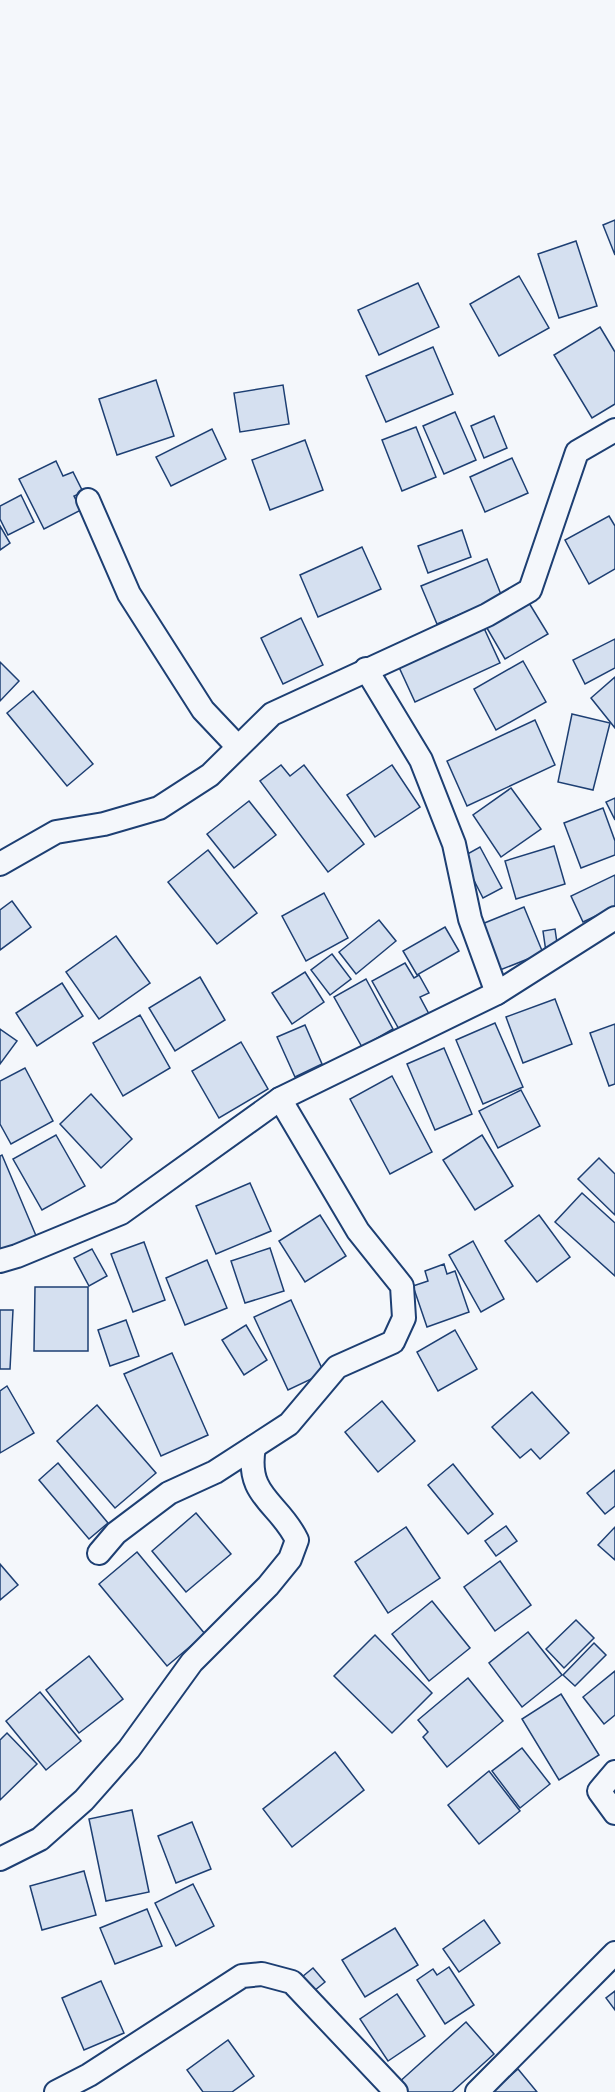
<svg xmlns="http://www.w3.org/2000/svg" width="615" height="2092" font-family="'Asap Condensed',sans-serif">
<rect width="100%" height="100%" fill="#f4f7fb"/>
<g fill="#d5e0f0" stroke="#1d3f73" stroke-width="1.5">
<path d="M615 220V255L603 225Z"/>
<path d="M576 241 597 306 559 318 538 254Z"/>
<path d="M519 276 549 328 499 356 470 304Z"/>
<path d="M418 283 439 327 379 355 358 310Z"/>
<path d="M600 327 615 352V404L592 418 554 355Z"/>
<path d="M433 347 453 394 386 422 366 376Z"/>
<path d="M156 380 174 436 117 455 99 399Z"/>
<path d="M283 385 289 424 240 432 234 393Z"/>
<path d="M455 412 476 460 444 474 423 426Z"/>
<path d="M494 416 507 448 484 458 471 426Z"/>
<path d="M416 427 436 477 402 491 382 440Z"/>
<path d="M212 429 226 459 171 486 156 457Z"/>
<path d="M305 440 323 490 270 510 252 460Z"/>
<path d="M512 458 528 493 485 512 470 477Z"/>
<path d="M56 461 63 476 73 472 83 492 74 496 81 510 44 529 19 479Z"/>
<path d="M21 495 34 522 8 535 0 519V506Z"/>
<path d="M609 516 615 526V569L589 584 565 540Z"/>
<path d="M0 526 10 543 0 550Z"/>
<path d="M462 530 471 557 428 573 418 546Z"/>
<path d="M362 547 381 589 318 617 300 575Z"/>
<path d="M487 559 502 597 437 624 421 586Z"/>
<path d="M526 598 548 634 505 659 484 623Z"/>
<path d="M301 618 323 665 283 684 261 638Z"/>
<path d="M483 626 500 663 415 702 398 665Z"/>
<path d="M615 639V668L585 684 573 660Z"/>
<path d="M523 661 546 702 496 730 474 689Z"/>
<path d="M0 662 19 681 0 701Z"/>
<path d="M615 677V728L591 698Z"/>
<path d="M33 691 93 764 67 786 7 713Z"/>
<path d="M572 714 610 723 593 790 558 782Z"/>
<path d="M535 720 555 765 467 806 447 761Z"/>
<path d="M281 765 290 776 304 765 364 844 328 872 260 781Z"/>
<path d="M392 765 420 807 375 837 347 795Z"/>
<path d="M511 788 541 829 501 857 473 815Z"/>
<path d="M615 798V820L606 802Z"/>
<path d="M249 801 276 835 234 868 207 834Z"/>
<path d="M603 808 615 841V855L581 868 564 823Z"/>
<path d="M554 846 565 884 516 899 505 861Z"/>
<path d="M480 847 502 888 483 898 462 857Z"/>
<path d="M208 850 257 913 217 944 168 882Z"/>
<path d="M615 875V907L583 922 571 896Z"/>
<path d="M324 893 348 938 306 961 282 916Z"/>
<path d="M12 901 31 927 0 950V910Z"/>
<path d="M524 907 543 953 500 970 482 924Z"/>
<path d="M379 920 396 941 356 974 339 952Z"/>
<path d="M445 927 459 951 417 975 403 951Z"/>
<path d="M555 929 558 950 546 952 543 931Z"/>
<path d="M116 936 150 983 99 1019 66 972Z"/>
<path d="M332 954 351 979 330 995 311 970Z"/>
<path d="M405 963 414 978 419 975 429 993 420 997 429 1014 400 1031 372 981Z"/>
<path d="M305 972 324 1002 292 1024 272 993Z"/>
<path d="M200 977 225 1020 175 1051 149 1008Z"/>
<path d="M366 979 393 1029 362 1047 334 997Z"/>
<path d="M62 983 83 1016 37 1046 16 1013Z"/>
<path d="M555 999 572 1044 523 1063 506 1017Z"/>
<path d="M140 1015 170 1068 123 1096 93 1043Z"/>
<path d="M495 1023 523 1087 483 1104 456 1040Z"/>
<path d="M615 1024V1084L609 1086 590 1033Z"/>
<path d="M305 1025 322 1064 295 1077 277 1037Z"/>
<path d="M0 1029 17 1041 0 1064Z"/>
<path d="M241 1042 268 1089 219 1118 192 1071Z"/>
<path d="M444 1048 472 1114 435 1130 407 1064Z"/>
<path d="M25 1068 53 1121 11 1144 0 1124V1081Z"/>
<path d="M392 1076 432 1152 390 1174 350 1099Z"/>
<path d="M521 1090 540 1126 498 1148 479 1111Z"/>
<path d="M91 1094 132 1139 101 1168 60 1124Z"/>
<path d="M56 1135 85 1186 42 1210 13 1159Z"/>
<path d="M482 1135 513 1186 475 1210 443 1160Z"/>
<path d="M2 1155 37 1238 0 1254V1156Z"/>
<path d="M599 1158 615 1174V1215L578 1179Z"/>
<path d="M250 1183 271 1231 216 1254 196 1206Z"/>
<path d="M582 1193 615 1223V1276L555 1222Z"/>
<path d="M320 1215 346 1256 305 1282 279 1241Z"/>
<path d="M539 1215 570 1257 537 1282 505 1241Z"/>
<path d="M473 1241 504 1299 481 1312 449 1255Z"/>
<path d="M144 1242 165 1300 133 1312 111 1254Z"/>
<path d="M270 1248 284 1291 245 1303 231 1261Z"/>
<path d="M92 1249 107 1276 89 1286 74 1258Z"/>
<path d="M207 1260 227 1308 185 1325 166 1278Z"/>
<path d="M444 1264 447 1274 455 1271 469 1312 427 1327 413 1286 428 1281 425 1271Z"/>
<path d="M35 1287H88V1351H34Z"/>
<path d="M291 1300 324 1373 288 1390 254 1317Z"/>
<path d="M0 1310H13L10 1369H0Z"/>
<path d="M126 1320 139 1356 110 1366 98 1330Z"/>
<path d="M246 1325 267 1360 244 1375 222 1340Z"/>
<path d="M455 1330 477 1369 438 1391 417 1352Z"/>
<path d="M172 1353 208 1435 161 1456 124 1374Z"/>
<path d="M7 1386 34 1433 0 1453V1391Z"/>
<path d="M532 1392 569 1433 540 1459 531 1449 520 1458 492 1427Z"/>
<path d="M382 1401 415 1441 378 1472 345 1432Z"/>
<path d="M97 1405 156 1473 115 1508 57 1441Z"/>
<path d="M58 1463 108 1523 89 1539 39 1480Z"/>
<path d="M453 1464 493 1514 468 1534 428 1485Z"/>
<path d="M615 1470V1506L605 1514 587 1493Z"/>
<path d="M196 1513 231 1554 186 1592 152 1551Z"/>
<path d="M506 1526 517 1541 496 1556 485 1541Z"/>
<path d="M406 1527 440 1578 388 1613 355 1562Z"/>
<path d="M615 1527V1560L598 1545Z"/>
<path d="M137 1552 205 1634 167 1666 99 1584Z"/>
<path d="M500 1561 531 1605 495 1631 464 1587Z"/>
<path d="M0 1564 18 1585 0 1600Z"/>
<path d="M432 1601 470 1648 429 1681 392 1634Z"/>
<path d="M576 1620 594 1638 564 1668 546 1649Z"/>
<path d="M528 1632 562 1675 522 1707 489 1663Z"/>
<path d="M375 1635 432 1693 392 1733 334 1676Z"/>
<path d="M594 1643 606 1655 575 1686 563 1675Z"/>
<path d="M89 1656 123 1699 79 1733 46 1690Z"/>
<path d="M615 1671V1715L604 1724 583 1697Z"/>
<path d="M468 1678 503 1721 447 1767 423 1737 428 1732 418 1720Z"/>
<path d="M40 1692 81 1741 46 1770 6 1721Z"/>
<path d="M561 1694 599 1755 559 1780 522 1719Z"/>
<path d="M7 1733 37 1764 0 1800V1740Z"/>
<path d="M522 1748 550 1784 520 1808 492 1771Z"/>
<path d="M335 1752 364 1790 292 1847 263 1809Z"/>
<path d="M489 1771 520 1811 479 1844 448 1805Z"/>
<path d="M132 1810 149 1892 106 1901 89 1819Z"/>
<path d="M192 1822 211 1869 176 1883 158 1836Z"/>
<path d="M84 1871 96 1915 42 1930 30 1886Z"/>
<path d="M193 1884 214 1926 176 1946 155 1903Z"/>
<path d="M147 1909 162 1946 115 1964 100 1928Z"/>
<path d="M484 1920 500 1943 459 1972 443 1949Z"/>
<path d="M395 1928 418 1965 365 1997 342 1960Z"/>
<path d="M449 1967 474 2005 445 2024 417 1980 433 1969 437 1975Z"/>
<path d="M313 1968 325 1982 309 1995 297 1981Z"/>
<path d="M101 1981 124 2033 84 2050 62 1998Z"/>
<path d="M615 1991V2010L606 1998Z"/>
<path d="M397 1994 425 2036 388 2061 360 2019Z"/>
<path d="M466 2022 494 2054 452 2092H403L397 2084Z"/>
<path d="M228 2040 254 2076 232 2092H203L187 2070Z"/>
<path d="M518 2069 537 2092H492Z"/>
</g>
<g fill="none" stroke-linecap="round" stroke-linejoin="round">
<g stroke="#1d3f73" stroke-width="26">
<g id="street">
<path d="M88 500 129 594 203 710 238 747"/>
<path d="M366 669 421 760 454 844 470 919 497 993"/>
<path d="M0 864 56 832 104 824 159 808 210 775 272 714 487 615 530 590 577 452 615 430"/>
<path d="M0 1261 17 1256 121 1213 280 1099 497 993 615 918"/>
<path d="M99 1553 116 1533 169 1493 215 1472 289 1424 337 1367 393 1342 404 1318 402 1286 358 1231 280 1099"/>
<path d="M615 1772 599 1791 615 1813"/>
<path d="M0 1859 40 1839 84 1800 129 1749 192 1662 268 1586 290 1559 297 1540C279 1502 245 1497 254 1447"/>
<path d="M56 2092 89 2075 242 1976 262 1974 292 1982 396 2092"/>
<path d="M477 2092 615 1953"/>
</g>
</g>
<use href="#street" stroke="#f4f7fb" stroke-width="22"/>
</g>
</svg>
